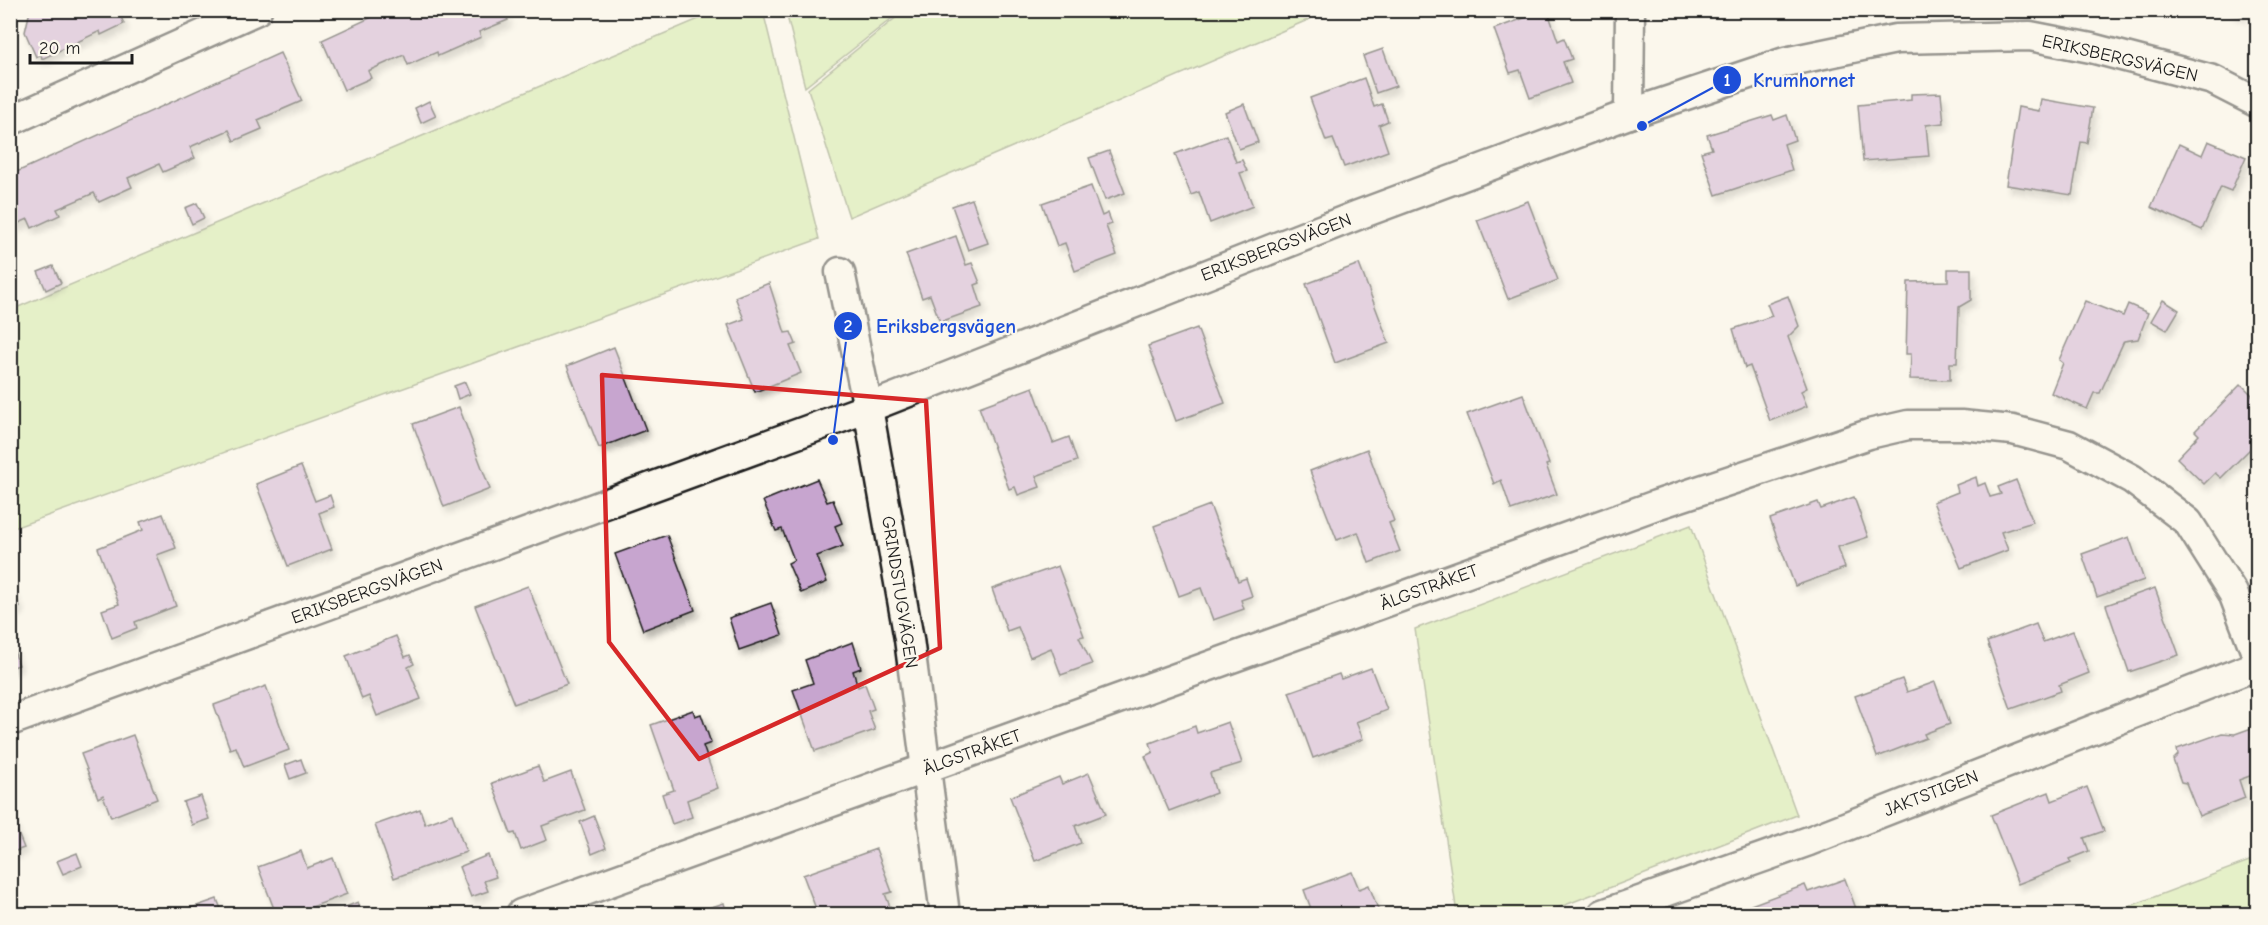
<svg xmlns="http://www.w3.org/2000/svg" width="2268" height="925" font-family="'Comic Neue',sans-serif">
<defs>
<filter id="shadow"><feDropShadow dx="3.5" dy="6" stdDeviation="3" flood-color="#0004"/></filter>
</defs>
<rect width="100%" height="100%" fill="#fbf7ec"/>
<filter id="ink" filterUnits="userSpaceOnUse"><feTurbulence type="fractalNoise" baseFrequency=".0167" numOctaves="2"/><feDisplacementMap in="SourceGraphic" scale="12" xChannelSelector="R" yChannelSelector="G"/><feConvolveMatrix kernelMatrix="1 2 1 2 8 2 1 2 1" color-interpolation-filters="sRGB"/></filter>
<g filter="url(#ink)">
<g fill="#cbe69c" stroke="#74815c" stroke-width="1.5">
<path d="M720 10 763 11 819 239 11 529V310Z"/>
<path d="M1306 10 1310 19 849 217 808 89 904 11Z"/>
<path d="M806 11V10L901 11 805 87 787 16Z"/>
<path d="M1691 525 1797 815 1542 914H1457L1415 629Z"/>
<path d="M2257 858V914H2109Z"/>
</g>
<g fill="#c7a5cf" stroke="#1c1c1c" stroke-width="1.5" filter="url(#shadow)">
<path d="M27 10H118L124 24 101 35 100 31 42 59 41 54 36 57 25 32 29 15Z"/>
<path d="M387 10H503L508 20 479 32 481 37 438 56 437 52 408 65 404 55 368 71 371 78 344 90 322 40Z"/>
<path d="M1537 10H1552L1548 12 1558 41 1564 38 1572 59 1563 62 1571 83 1530 98 1520 70 1510 73 1494 29 1538 13Z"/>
<path d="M2228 10H2244L2243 16Z"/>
<path d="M1383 49 1396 86 1376 93 1363 56Z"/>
<path d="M280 53 302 101 258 120 262 129 234 141 229 130 190 147 195 158 163 172 159 164 128 178 132 187 99 202 94 193 57 209 60 215 32 228 28 219 10 227V175Z"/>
<path d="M1364 78 1374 107 1382 104 1388 121 1379 125 1388 151 1344 167 1333 139 1326 141 1310 98Z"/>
<path d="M1941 93 1944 123 1926 125 1929 156 1863 161 1858 105 1911 100V94Z"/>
<path d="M2041 99 2093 108 2087 143 2081 142 2072 195 2006 185 2018 107 2039 111Z"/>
<path d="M429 101 436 116 421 123 415 108Z"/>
<path d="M1244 104 1258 142 1239 149 1225 112Z"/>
<path d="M1772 115 1774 120 1787 115 1795 140 1784 144 1792 170 1716 195 1701 152 1712 149 1707 135Z"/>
<path d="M1226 135 1236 162 1242 160 1247 171 1240 173 1253 206 1210 223 1199 192 1191 195 1175 154Z"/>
<path d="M2208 141 2246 157 2231 191 2221 187 2202 230 2151 207 2179 144 2202 155Z"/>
<path d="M1109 151 1125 193 1105 200 1089 158Z"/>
<path d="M1091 186 1102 216 1108 213 1112 224 1106 226 1117 255 1075 271 1065 243 1057 246 1042 203Z"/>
<path d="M972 199 988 243 968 250 952 206Z"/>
<path d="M1528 201 1558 280 1508 299 1477 220Z"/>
<path d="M197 203 204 218 192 224 185 208Z"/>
<path d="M956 236 966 265 972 263 980 283 975 285 982 307 940 322 930 295 922 298 906 254Z"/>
<path d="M1359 264 1389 343 1335 363 1306 284Z"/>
<path d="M53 266 61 283 46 290 38 272Z"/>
<path d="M1948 269H1971V300L1959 307 1957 363H1950V380L1910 379 1911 354H1906L1908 282 1948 281Z"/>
<path d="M769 283 785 333 791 332 796 344 790 346 801 373 755 392 728 325 744 319 735 297Z"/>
<path d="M1788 296 1799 326 1788 337 1807 388 1801 391 1807 406 1770 421 1750 366 1745 368 1733 329 1772 316 1767 304Z"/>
<path d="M2163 300 2179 310 2167 330 2151 321Z"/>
<path d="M2085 301 2123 316 2128 304 2148 313 2138 339 2124 341 2100 393H2094L2087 409 2051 393 2063 363 2059 360Z"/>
<path d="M1197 328 1225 403 1176 421 1148 346Z"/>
<path d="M614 347 646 430 599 448 567 366Z"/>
<path d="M465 382 470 394 458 399 454 386Z"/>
<path d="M2241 384 2258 401V441L2221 478 2215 473 2204 484 2177 458 2199 435 2195 431Z"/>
<path d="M1033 387 1053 443 1069 437 1077 461 1036 476 1040 487 1018 495 1015 487 1009 489 979 407Z"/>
<path d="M1523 394 1549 464 1546 465 1557 494 1511 510 1501 480 1494 484 1467 414Z"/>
<path d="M459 407 490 489 444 507 413 424Z"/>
<path d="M1367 449 1394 521 1389 523 1400 551 1369 563 1358 532 1337 540 1310 471Z"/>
<path d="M301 466 315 501 330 495 334 507 319 513 332 549 288 566 256 484Z"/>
<path d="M1976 477 1978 486 1985 483 1990 497 2001 494 1998 487 2016 480 2033 522 2001 532 2008 550 1961 568 1933 502 1958 492 1956 485Z"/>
<path d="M817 479 827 502 833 500 842 523 835 526 843 546 817 556 827 582 801 593 788 563 794 560 782 529 776 531 763 501Z"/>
<path d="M1854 497 1868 537 1838 547 1845 568 1795 586 1770 519 1818 502 1821 509Z"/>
<path d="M1210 505 1238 581 1246 578 1252 596 1241 600 1244 609 1213 620 1201 588 1179 596 1154 526Z"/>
<path d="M163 514 176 548 157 555 176 606 135 622 137 628 112 638 102 610 119 604 98 548 143 530 140 522Z"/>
<path d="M667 535 695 610 643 630 615 554Z"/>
<path d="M2129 537 2144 580 2097 597 2082 554Z"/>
<path d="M1058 566 1084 636 1079 637 1092 664 1061 675 1051 648 1030 657 1018 627 1007 631 992 589Z"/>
<path d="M10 584 20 607 10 611Z"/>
<path d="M528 586 567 684 514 704 475 606Z"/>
<path d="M2155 588 2179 655 2129 672 2106 605Z"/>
<path d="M771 603 782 635 739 650 729 618Z"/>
<path d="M2036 624 2043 642 2073 631 2089 673 2059 685 2061 691 2011 709 1987 642Z"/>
<path d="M396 636 405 657 410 655 414 664 408 667 421 699 377 716 369 696 362 699 346 656Z"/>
<path d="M10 640 19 665 10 668Z"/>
<path d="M853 642 861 668 853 671 858 687 865 684 874 709 868 711 875 730 815 751 793 690 813 683 805 660Z"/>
<path d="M1371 668 1387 710 1356 722 1363 739 1313 758 1289 692 1339 674 1341 679Z"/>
<path d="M1902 679 1907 692 1935 682 1950 724 1924 734 1926 738 1877 757 1855 696Z"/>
<path d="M266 686 289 750 244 767 236 747 230 749 214 705Z"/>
<path d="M693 710 695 716 701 714 711 743 703 746 718 788 687 800 692 817 672 824 662 794 674 790 651 725Z"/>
<path d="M1228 722 1242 763 1210 773 1216 793 1169 811 1145 756 1153 752 1150 743 1195 726 1197 733Z"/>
<path d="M2257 726 2258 773 2239 780 2245 798 2199 816 2186 783 2181 782 2173 760 2178 755 2177 749 2222 733 2235 734Z"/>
<path d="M133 735 157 799 111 817 103 795 98 798 81 754Z"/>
<path d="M301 759 306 773 290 779 285 765Z"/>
<path d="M538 766 544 782 571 772 585 810 542 826 547 840 521 850 515 833 511 834 492 783Z"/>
<path d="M1089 773 1106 814 1075 826 1081 843 1035 861 1010 797 1059 777 1062 784Z"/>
<path d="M2087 787 2104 831 2084 838 2089 851 2069 859 2071 863 2018 884 1991 815 2049 792 2052 801Z"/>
<path d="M201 796 209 819 192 825 183 802Z"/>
<path d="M420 809 425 824 452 814 466 852 394 878 375 825Z"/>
<path d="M10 813 24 848 10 853Z"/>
<path d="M594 816 606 848 592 854 580 822Z"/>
<path d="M876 849 892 892 885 894 893 914H818L803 875Z"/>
<path d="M301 851 307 868 333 858 347 894 293 914H276L258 867Z"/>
<path d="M77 853 82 866 63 874 57 861Z"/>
<path d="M488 855 496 877 484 881 488 891 471 897 459 867Z"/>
<path d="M1352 872 1359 889 1369 885 1379 912 1372 914H1313L1304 890Z"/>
<path d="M1845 879 1858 914H1754L1751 905 1805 885 1808 892Z"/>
<path d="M217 899 223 914H174Z"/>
<path d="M358 902 363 914H345L343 908Z"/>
<path d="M724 903 727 914H690Z"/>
</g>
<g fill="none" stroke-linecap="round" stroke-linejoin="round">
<g stroke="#1c1c1c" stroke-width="33">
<g id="street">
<path d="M1629 114 1630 10"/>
<path d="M10 121 257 10"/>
<path d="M840 272 868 408 909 639 945 914"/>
<path d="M10 721 868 408 1358 215 1629 114 1785 62 1896 39 2030 36 2091 48 2213 80 2258 103"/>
<path d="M521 914 1656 505 1869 434 1908 425H1961L2013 430 2069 445 2132 479 2188 522 2233 593 2258 658"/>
<path d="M1603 914 1809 841 2258 665"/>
</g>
</g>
<use href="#street" stroke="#fbf7ec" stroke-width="28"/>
</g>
</g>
<path d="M0 0H2268V925H0ZM602 375 926 401 940 648 699 759 609 642Z" fill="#fbf7ec" fill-opacity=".55" fill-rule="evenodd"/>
<path fill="none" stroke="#d62828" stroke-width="4.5" stroke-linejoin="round" d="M602 375 926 401 940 648 699 759 609 642Z"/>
<g text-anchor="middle" stroke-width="4.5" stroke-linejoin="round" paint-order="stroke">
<g font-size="18" fill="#1c1c1c" stroke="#fbf7ec">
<text transform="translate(2120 58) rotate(13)" y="6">ERIKSBERGSVÄGEN</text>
<text transform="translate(1276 247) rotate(-21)" y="6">ERIKSBERGSVÄGEN</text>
<text transform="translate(1429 587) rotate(-20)" y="6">ÄLGSTRÅKET</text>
<text transform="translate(367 591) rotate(-20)" y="6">ERIKSBERGSVÄGEN</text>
<text transform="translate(900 592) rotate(81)" y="6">GRINDSTUGVÄGEN</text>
<text transform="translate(972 752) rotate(-20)" y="6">ÄLGSTRÅKET</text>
<text transform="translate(1931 793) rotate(-21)" y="6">JAKTSTIGEN</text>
</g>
</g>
<path fill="none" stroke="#1d4ed8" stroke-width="2" d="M1642 126L1727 80M833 440L848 326"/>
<g fill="#1d4ed8" stroke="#fbf7ec" stroke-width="2">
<circle cx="1642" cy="126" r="6"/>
<circle cx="833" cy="440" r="6"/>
<circle cx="1727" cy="80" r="15"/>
<circle cx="848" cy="326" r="15"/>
</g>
<g font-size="18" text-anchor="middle" font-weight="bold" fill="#fff">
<text x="1727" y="86">1</text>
<text x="848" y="332">2</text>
</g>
<g font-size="20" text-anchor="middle" font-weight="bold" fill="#1d4ed8" stroke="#fbf7ec" stroke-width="4.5" stroke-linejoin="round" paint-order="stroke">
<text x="1804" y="87">Krumhornet</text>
<text x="946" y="333">Eriksbergsvägen</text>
</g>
<rect width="2268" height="925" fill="none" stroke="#fbf7ec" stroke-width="36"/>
<rect x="18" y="18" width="2232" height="889" fill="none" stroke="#1c1c1c" stroke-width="2" filter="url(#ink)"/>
<path d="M30 54v9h102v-9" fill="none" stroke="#1c1c1c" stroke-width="3"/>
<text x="39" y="54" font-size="18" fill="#1c1c1c" stroke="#fbf7ec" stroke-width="4.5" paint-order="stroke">20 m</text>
</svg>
